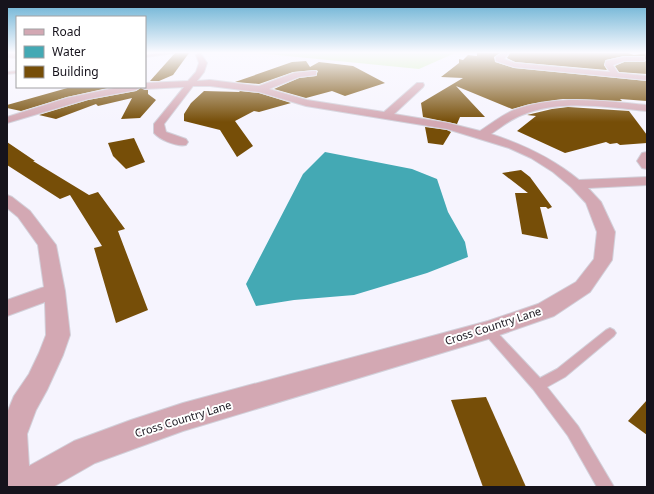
<svg xmlns="http://www.w3.org/2000/svg" width="654" height="494" font-family="'Noto Sans',sans-serif">
<rect width="100%" height="100%" fill="#f6f4fe"/>
<path fill="#d2efb4" d="M257 53H455L419 69Z"/>
<path fill="#44a9b4" d="M325 152 412 169 437 179 448 212 465 242 468 257 427 273 354 295 294 300 256 306 246 284 303 174Z"/>
<g fill="#764e08">
<path d="M175 53H189L173 75 159 81H150Z"/>
<path d="M477 53H500L494 57 495 62 514 68 647 81V101L620 99 622 101 563 99 530 104 512 109 456 86 485 117H460L457 124 423 117 421 103 463 78 441 77 459 63V59L463 60 468 55 477 56Z"/>
<path d="M510 53H628L634 55 647 53V74L619 72 615 66 624 62H644L646 61 644 56H624L606 60 604 65 607 70 515 62 507 58Z"/>
<path d="M306 61 310 67 319 62 353 66 385 83 345 96 332 91 306 98 274 89 299 78 316 76 318 71 316 70 293 72 259 84 235 82 292 62Z"/>
<path d="M71 87H112L67 97 21 111 7 108V105Z"/>
<path d="M141 88 148 90V94L156 100 140 118 121 119 132 98 98 106 96 104 56 119 39 115 88 100 136 91Z"/>
<path d="M204 91 240 92 239 91 259 93 291 103 259 112 254 111 235 121 253 146 237 157 220 130 184 121V114L191 103Z"/>
<path d="M568 107 629 111 647 135V143L620 145 617 143 610 144 606 142 565 153 517 131 536 116 527 115 552 109Z"/>
<path d="M425 127 447 130 451 132 443 145 428 143Z"/>
<path d="M134 138 145 162 126 169 113 156 108 143Z"/>
<path d="M7 142 35 161H33L89 195 98 192 125 229 118 231 148 310 116 323 94 248 102 246 70 195 60 199 7 165Z"/>
<path d="M521 170 530 177 552 207 548 209 546 207H540L548 239 522 234 515 193H528L502 173Z"/>
<path d="M486 397 526 487H483L451 400Z"/>
<path d="M647 400V435L628 421Z"/>
</g>
<g fill="none" stroke-linecap="round" stroke-linejoin="round">
<g stroke="#d2d0da" stroke-width="2">
<g id="lane">
<path d="M164 53H174L145 57V55Z"/>
<path d="M17 71V73L7 74V72Z"/>
<path d="M488 325 492 327 540 378 557 369 606 330 610 328 614 330 616 333 614 336 565 377 547 387 578 426 614 487H597L568 436 533 389 484 333 482 330 484 327Z"/>
</g>
</g>
<g stroke="#d2d0da" stroke-width="2">
<g id="street">
<path d="M7 53 17 54V58L7 57Z"/>
<path d="M199 53 201 54 207 63 204 72 197 81 210 80 259 86 294 73 313 71H316V75L299 77 269 89 307 100 384 112 417 83H423L424 85 423 87 394 114 448 123 480 131C491 124 502 115 514 110 556 94 604 101 647 105V111C607 107 560 99 522 115 511 119 501 127 491 134 524 145 552 158 579 180L647 177V185L588 188 601 202 615 232 612 260 590 292 554 316 488 339 183 431 95 463 53 487H7V413L14 396 29 374 39 353 46 335 45 302 7 316V300L44 287 38 245 18 217 7 208V195L12 197 30 211 56 245 65 291 70 335 63 355 47 390 36 410 27 434 29 466 74 441 131 420 183 403 488 321 538 304 576 282 594 259 597 232 586 203 571 187 553 172 531 158 509 148 447 129 306 106 259 92 210 86H193L164 124 166 132 186 139 188 142 186 145C177 147 160 140 154 133V124L184 87 145 89 141 87H145V83L188 81 196 72 199 63 196 55Z"/>
<path d="M502 53H509L504 59 515 63 610 72 605 65 606 61 624 57H644V61H624L613 65 618 73 647 76V80L514 67 496 61V57Z"/>
<path d="M119 87H140L136 90 88 99 7 123V117L67 98Z"/>
<path d="M647 152V169L642 168 637 161 642 153Z"/>
</g>
</g>
<use href="#lane" fill="#d3a8b3" fill-rule="evenodd"/>
<use href="#street" fill="#d3a8b3" fill-rule="evenodd"/>
</g>
<linearGradient id="sky" x2="0" y2="1"><stop stop-color="#66b0d3"/><stop offset="0.43" stop-color="#fbfaff"/><stop offset="1" stop-color="#fbfaff" stop-opacity="0"/></linearGradient>
<rect width="654" height="122" fill="url(#sky)"/>
<g text-anchor="middle" stroke-width="4" stroke-linejoin="round" paint-order="stroke">
<g font-size="11" fill="#16131c" stroke="#fff">
<text transform="translate(493 326) rotate(-18)" y="4">Cross Country Lane</text>
<text transform="translate(183 419) rotate(-17)" y="4">Cross Country Lane</text>
</g>
</g>
<rect width="654" height="494" fill="none" stroke="#16131c" stroke-width="16"/>
<rect x="16" y="16" width="130" height="72" fill="#ffffff" stroke="#a2a1a4"/>
<rect x="24" y="29" width="20" height="6" fill="#d3a8b3" stroke="#a2a1a4"/>
<text x="52" y="36" font-size="12" fill="#16131c">Road</text>
<rect x="24" y="46" width="20" height="12" fill="#44a9b4" stroke="#a2a1a4"/>
<text x="52" y="56" font-size="12" fill="#16131c">Water</text>
<rect x="24" y="66" width="20" height="12" fill="#764e08" stroke="#a2a1a4"/>
<text x="52" y="76" font-size="12" fill="#16131c">Building</text>
</svg>
